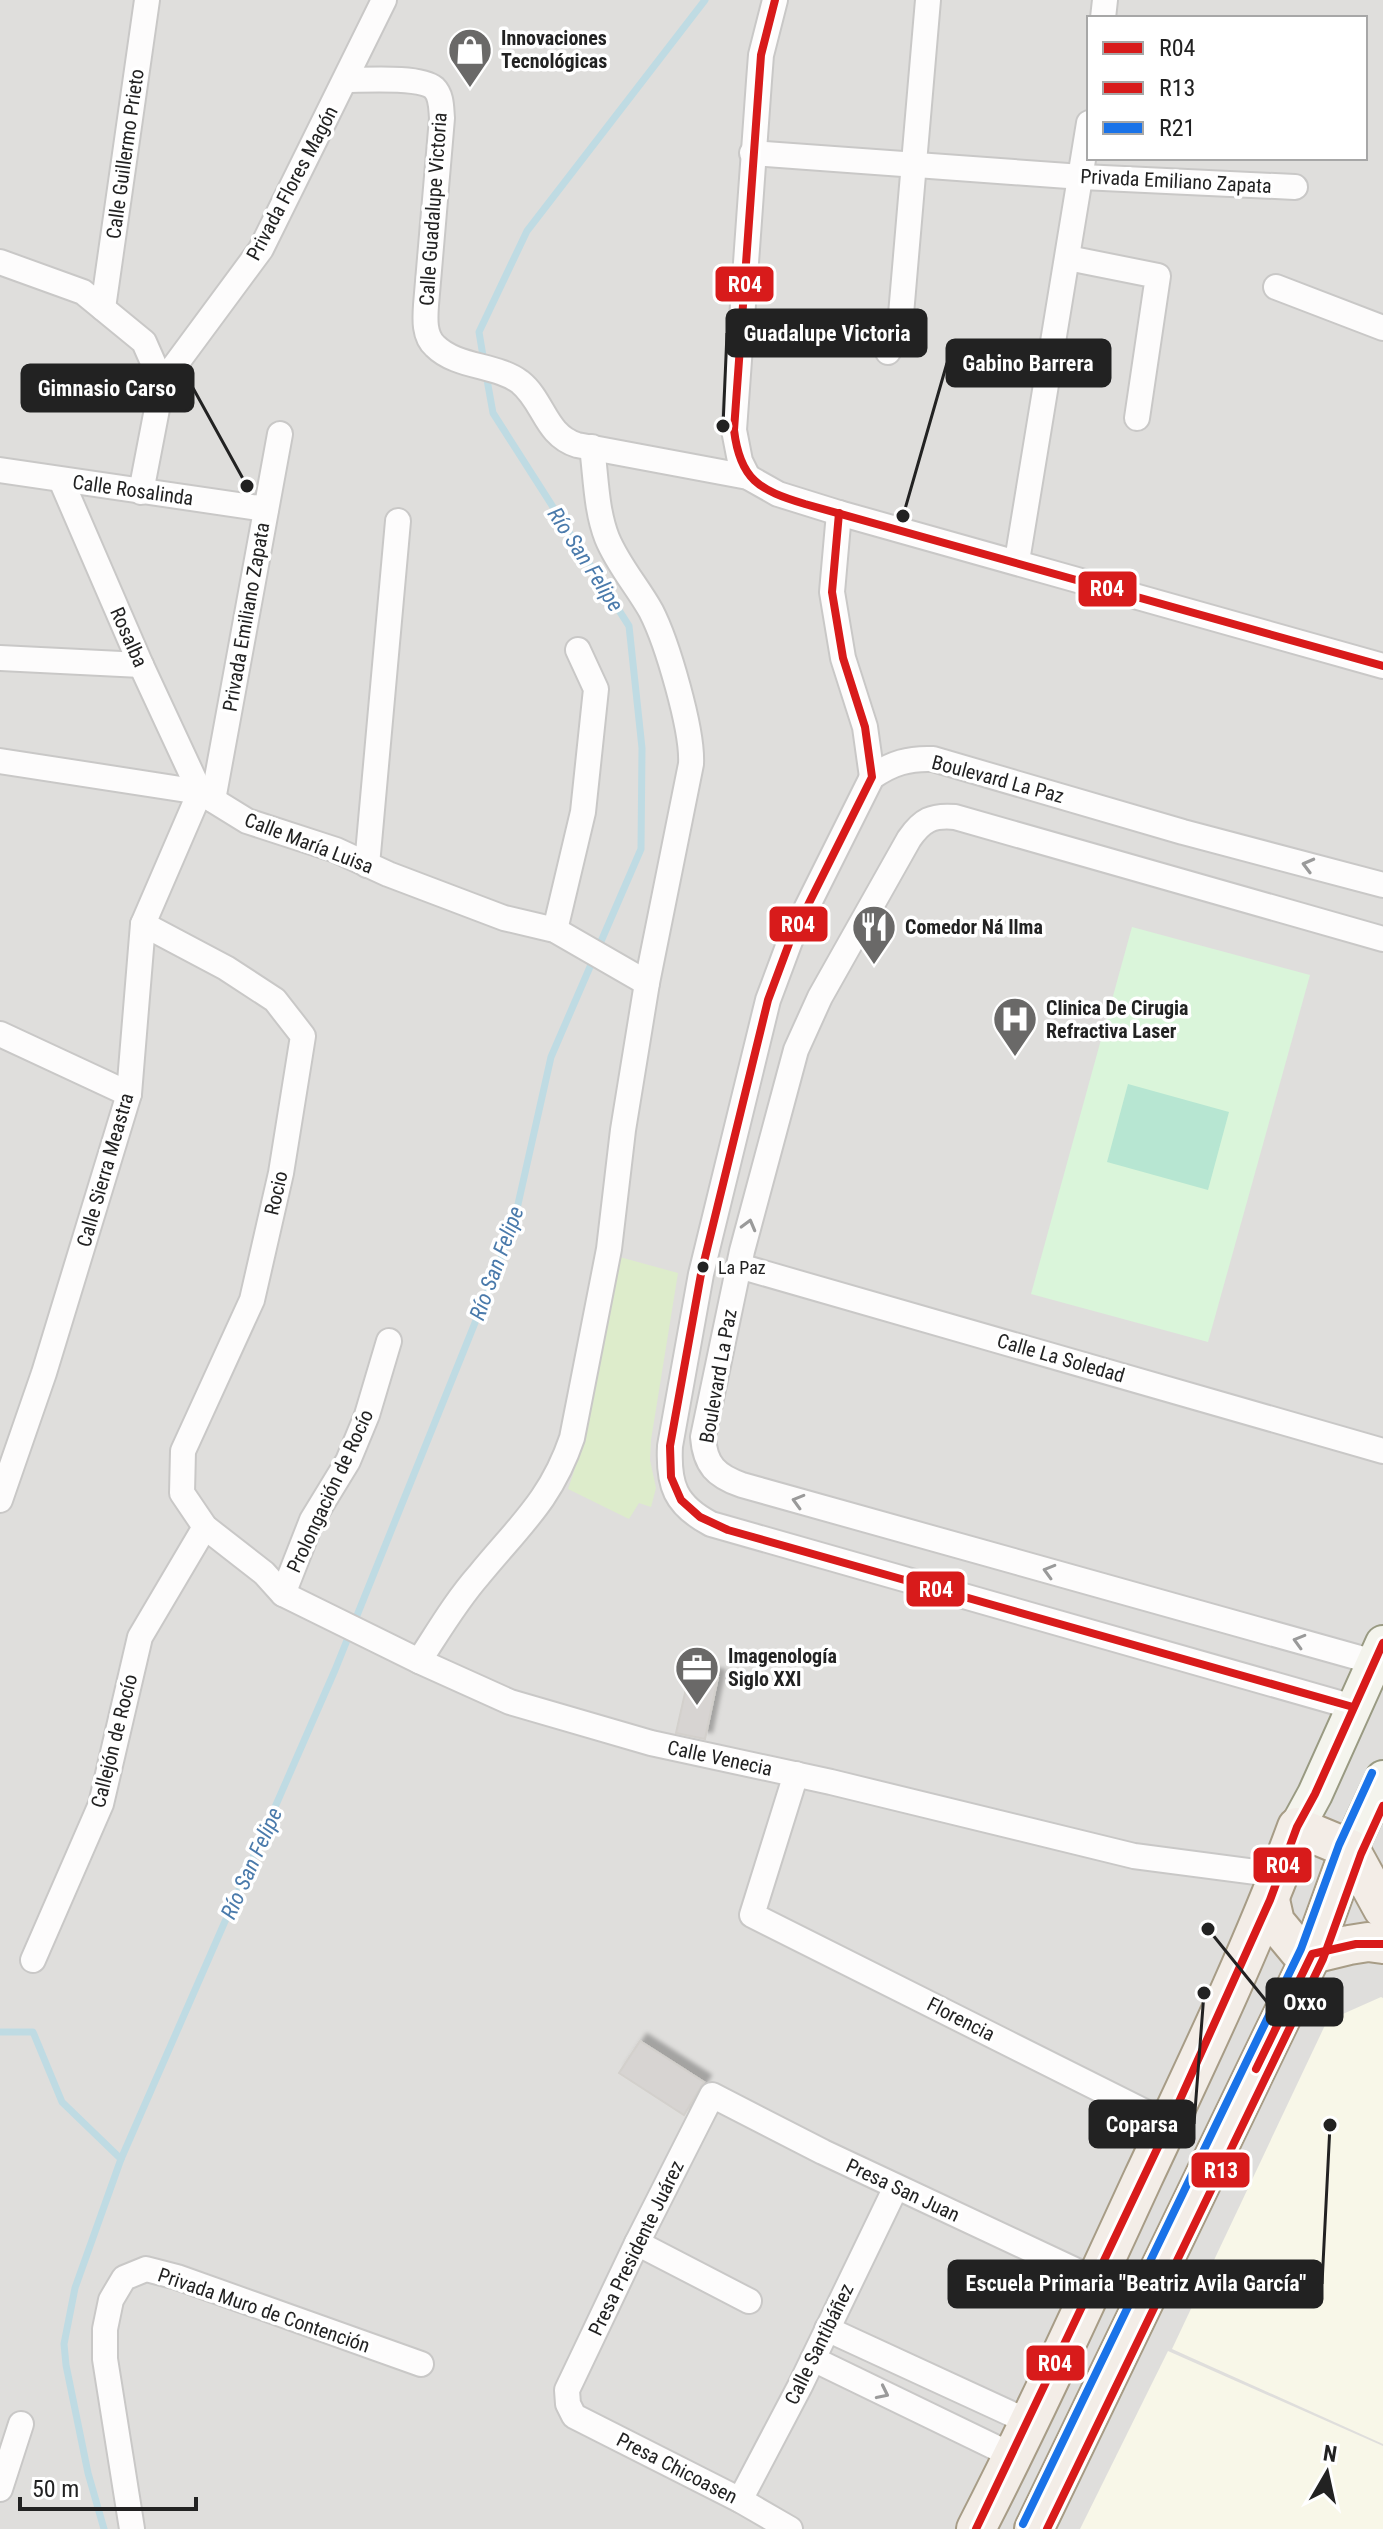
<svg xmlns="http://www.w3.org/2000/svg" width="1383" height="2529" font-family="'Roboto Condensed',sans-serif">
<defs>
<filter id="shadow"><feDropShadow dx="7" dy="-7" stdDeviation="2" flood-color="#0004"/></filter>
</defs>
<rect width="100%" height="100%" fill="#f0eeeb"/>
<path fill="#dfdedc" fill-rule="evenodd" d="M0 0H1383V2529H0ZM1089 18H1365V158H1089Z"/>
<g fill="#f8f7e8">
<path d="M1381 1997 1383 1998V2444L1172 2349 1327 2021Z"/>
<path d="M1168 2351 1383 2446V2529H1080Z"/>
</g>
<path fill="#ddeccb" d="M616 1256 678 1273 651 1440 650 1460 656 1488 651 1507 639 1503 629 1519 568 1489C595 1414 603 1334 616 1256Z"/>
<path fill="#daf5da" d="M1132 927 1310 975 1208 1342 1031 1294Z"/>
<path fill="#b7e6d2" d="M1128 1084 1229 1112 1208 1190 1107 1162Z"/>
<g fill="none" stroke-linecap="round" stroke-linejoin="round">
<g stroke="#bfdbe3" stroke-width="7">
<path d="M484 362 479 332 527 231 705 0"/>
<path d="M0 2032H33L62 2102 121 2159"/>
<path d="M104 2529 88 2473 66 2365 64 2344 75 2288 121 2159 335 1670 512 1231 551 1057 641 849 642 748 629 626 493 413 486 374"/>
</g>
</g>
<g fill="#d7d4d2" stroke="#d3d0cc" stroke-width="2" filter="url(#shadow)">
<path d="M690 1671 718 1677 705 1739 676 1733Z"/>
<path d="M640 2041 704 2082 684 2115 619 2073Z"/>
</g>
<g fill="none" stroke-linecap="round" stroke-linejoin="round">
<g stroke="#c9c8c7" stroke-width="28">
<g id="street">
<path d="M1103 18 1105 0"/>
<path d="M346 80C365 80 420 76 434 88 442 96 441 108 442 118L426 305C425 319 424 336 435 346 457 368 496 364 520 382 544 401 545 435 577 445L748 477 778 494 839 513 1383 666"/>
<path d="M752 153 1082 177 1295 187"/>
<path d="M1068 258 1158 276 1137 418"/>
<path d="M0 262 83 292 144 342 162 383"/>
<path d="M1276 287 1383 328"/>
<path d="M103 308 147 0"/>
<path d="M888 352 900 326 928 0"/>
<path d="M0 470 266 509"/>
<path d="M748 477 740 461 734 430 759 81 761 55 775 0"/>
<path d="M141 492 162 383 261 249 384 0"/>
<path d="M839 513 832 592 843 658 865 727 872 777"/>
<path d="M1017 561 1089 123"/>
<path d="M0 658 141 665"/>
<path d="M0 761 200 792 247 821 336 850 388 874 504 918 555 930 647 983"/>
<path d="M213 800 280 434"/>
<path d="M367 865 398 521"/>
<path d="M143 924 226 968 275 1000 303 1036 281 1173 252 1300 183 1451 182 1493 205 1527 264 1573 283 1594 419 1661 510 1702 651 1743 831 1782 1134 1856 1279 1875"/>
<path d="M555 930 583 812 596 689 578 650"/>
<path d="M0 1034 129 1094"/>
<path d="M739 1266 1383 1451"/>
<path d="M0 1500 44 1373 129 1094 143 924 200 792 141 665 61 480"/>
<path d="M283 1594 312 1520 348 1461 367 1415 389 1341"/>
<path d="M419 1661C438 1632 456 1601 479 1575 519 1526 551 1500 572 1438L609 1249 623 1130 647 983 691 764C693 730 667 642 651 611 637 586 618 565 607 538 596 510 596 477 592 447"/>
<path d="M1374 1662 742 1485C716 1476 705 1465 703 1437L742 1251 796 1050 820 997 909 839C922 820 932 815 955 817L1383 939"/>
<path d="M1353 1707 711 1524C675 1505 668 1485 670 1446L701 1274 768 1000 790 941 872 777C892 763 909 758 933 759L1183 832 1383 885"/>
<path d="M796 1774 752 1915 1169 2124"/>
<path d="M33 1960 101 1804 140 1637 205 1527"/>
<path d="M637 2243 749 2301"/>
<path d="M827 2329 1029 2422"/>
<path d="M813 2359 1013 2456"/>
<path d="M0 2489 21 2424"/>
<path d="M740 2500 800 2386 896 2187"/>
<path d="M132 2529 105 2359V2329L111 2300 124 2278 146 2269 177 2277 421 2364"/>
<path d="M790 2529 740 2500 574 2416 568 2404 567 2390 637 2243 712 2095 823 2152 1096 2280"/>
</g>
</g>
<g stroke="#999a82" stroke-width="38">
<g id="secondary">
<path d="M1297 1827 1315 1794 1383 1643"/>
<path d="M1350 1849 1383 1778"/>
</g>
</g>
<g stroke="#a79c86" stroke-width="42">
<g id="primary">
<path d="M1270 1900 1275 1922 1299 1951 1312 1954 1349 1945 1368 1942 1383 1944"/>
<path d="M976 2529C1035 2414 1089 2295 1143 2178 1197 2063 1253 1947 1297 1827L1350 1849 1383 1909"/>
<path d="M1034 2529 1312 1954 1350 1849"/>
</g>
</g>
<use href="#street" stroke="#fdfcfc" stroke-width="24"/>
<use href="#secondary" stroke="#f4f4ed" stroke-width="34"/>
<use href="#primary" stroke="#f3ede7" stroke-width="38"/>
<g stroke="#fff" stroke-width="14">
<g id="bus-1">
<path d="M775 0 761 55 734 430C740 480 759 490 805 504L1383 666"/>
<path d="M839 513 832 592 843 658 865 727 872 777 790 941 768 1000 701 1274 670 1446 671 1477 681 1500 700 1517 728 1530 1353 1707"/>
<path d="M1256 2069 1312 1954 1356 1944H1383"/>
<path d="M976 2529 1169 2124 1270 1900 1297 1827 1315 1794 1383 1643"/>
</g>
</g>
<g stroke="#fff" stroke-width="14">
<path id="bus-2" d="M1047 2529 1323 1959 1361 1854 1383 1806"/>
</g>
<g stroke="#fff" stroke-width="14">
<path id="bus-3" d="M1023 2524 1301 1949 1339 1845 1372 1773"/>
</g>
<use href="#bus-1" stroke="#d81b1b" stroke-width="8"/>
<use href="#bus-2" stroke="#d81b1b" stroke-width="8"/>
<use href="#bus-3" stroke="#1a73e8" stroke-width="8"/>
</g>
<defs><path id="oneway-chevron" d="M-2-3.5L2.5 0L-2 3.5" fill="none" stroke-width="1.6" stroke-linecap="round" stroke-linejoin="round" transform="scale(2)"/></defs>
<g stroke="#9a9a9a">
<use href="#oneway-chevron" transform="translate(1308 865) rotate(-165)"/>
<use href="#oneway-chevron" transform="translate(749 1225) rotate(-75)"/>
<use href="#oneway-chevron" transform="translate(798 1501) rotate(-164)"/>
<use href="#oneway-chevron" transform="translate(1049 1571) rotate(-164)"/>
<use href="#oneway-chevron" transform="translate(1299 1641) rotate(-164)"/>
<use href="#oneway-chevron" transform="translate(883 2393) rotate(26)"/>
</g>
<defs>
<g id="shop-pin" transform="scale(2.3)"><path d="M0 17L-7.5 6A9.5 9.5 0 1 1 7.5 6Z" fill="#6a6968" stroke="#fff"/><path d="M-5-2.5h2.3a2.7 3.5 0 0 1 5.4 0H5L5.5 6h-11ZM-1.5-2.5h3a1.5 2.3 0 0 0-3 0Z" fill="#fff"/></g>
<g id="restaurant-pin" transform="scale(2.3)"><path d="M0 17L-7.5 6A9.5 9.5 0 1 1 7.5 6Z" fill="#6a6968" stroke="#fff"/><path d="M-5-6h1v4h1v-4h1v4h1v-4h1v5L-1.5 .5V6h-2V.5L-5-1ZM5-6V6H3V1.5H1.5Q1.5-4 5-6Z" fill="#fff"/></g>
<g id="hospital-pin" transform="scale(2.3)"><path d="M0 17L-7.5 6A9.5 9.5 0 1 1 7.5 6Z" fill="#6a6968" stroke="#fff"/><path d="M-5-5h3v3.5h4V-5h3V5h-3V1.5h-4V5h-3Z" fill="#fff"/></g>
<g id="office-pin" transform="scale(2.3)"><path d="M0 17L-7.5 6A9.5 9.5 0 1 1 7.5 6Z" fill="#6a6968" stroke="#fff"/><path d="M-6-3h4V-5.5h4V-3h4V5H-6ZM-1-4.5V-3h2v-1.5ZM-6 0V1H6V0Z" fill="#fff"/></g>
</defs>
<g fill-rule="evenodd">
<use href="#shop-pin" x="470" y="50"/>
<use href="#restaurant-pin" x="874" y="927"/>
<use href="#hospital-pin" x="1015" y="1019"/>
<use href="#office-pin" x="697" y="1668"/>
</g>
<circle fill="#222" stroke="#fff" stroke-width="3" cx="703" cy="1267" r="7"/>
<g text-anchor="middle" stroke-width="7" stroke-linejoin="round" paint-order="stroke">
<g font-size="18" fill="#222" stroke="#fff" text-anchor="start">
<text x="718" y="1274">La Paz</text>
</g>
<g font-size="20" font-weight="bold" fill="#222" stroke="#fff" text-anchor="start">
<text x="501" y="45">Innovaciones<tspan x="501" dy="23">Tecnológicas</tspan></text>
<text x="905" y="934">Comedor Ná Ilma</text>
<text x="1046" y="1015">Clinica De Cirugia<tspan x="1046" dy="23">Refractiva Laser</tspan></text>
<text x="728" y="1663">Imagenología<tspan x="728" dy="23">Siglo XXI</tspan></text>
</g>
<g font-size="20" fill="#222" stroke="#fff">
<text transform="translate(125 154) rotate(-82)" y="7">Calle Guillermo Prieto</text>
<text transform="translate(1176 181) rotate(3)" y="7">Privada Emiliano Zapata</text>
<text transform="translate(292 183) rotate(-62)" y="7">Privada Flores Magón</text>
<text transform="translate(433 209) rotate(-86)" y="7">Calle Guadalupe Victoria</text>
<text transform="translate(133 490) rotate(8)" y="7">Calle Rosalinda</text>
<text transform="translate(246 617) rotate(-80)" y="7">Privada Emiliano Zapata</text>
<text transform="translate(129 637) rotate(66)" y="7">Rosalba</text>
<text transform="translate(998 779) rotate(15)" y="7">Boulevard La Paz</text>
<text transform="translate(309 843) rotate(21)" y="7">Calle María Luisa</text>
<text transform="translate(105 1170) rotate(-74)" y="7">Calle Sierra Meastra</text>
<text transform="translate(276 1193) rotate(-77)" y="7">Rocio</text>
<text transform="translate(1061 1358) rotate(16)" y="7">Calle La Soledad</text>
<text transform="translate(718 1376) rotate(-80)" y="7">Boulevard La Paz</text>
<text transform="translate(330 1491) rotate(-65)" y="7">Prolongación de Rocío</text>
<text transform="translate(114 1741) rotate(-76)" y="7">Callejón de Rocío</text>
<text transform="translate(720 1758) rotate(12)" y="7">Calle Venecia</text>
<text transform="translate(961 2019) rotate(27)" y="7">Florencia</text>
<text transform="translate(903 2190) rotate(25)" y="7">Presa San Juan</text>
<text transform="translate(636 2248) rotate(-64)" y="7">Presa Presidente Juárez</text>
<text transform="translate(264 2310) rotate(19)" y="7">Privada Muro de Contención</text>
<text transform="translate(819 2344) rotate(-64)" y="7">Calle Santibáñez</text>
<text transform="translate(677 2468) rotate(27)" y="7">Presa Chicoasen</text>
</g>
<g font-size="22" font-style="italic" fill="#4a7aab" stroke="#fff">
<text transform="translate(586 559) rotate(57)" y="8">Río San Felipe</text>
<text transform="translate(496 1263) rotate(-70)" y="8">Río San Felipe</text>
<text transform="translate(251 1863) rotate(-66)" y="8">Río San Felipe</text>
</g>
</g>
<path fill="none" stroke="#222" stroke-width="3" d="M723 426L727 333M903 516L947 363M247 486L193 388M1208 1929L1267 2002M1204 1993L1194 2124M1330 2125L1322 2284"/>
<g fill="#222" stroke="#fff" stroke-width="3">
<circle cx="723" cy="426" r="8"/>
<circle cx="903" cy="516" r="8"/>
<circle cx="247" cy="486" r="8"/>
<circle cx="1208" cy="1929" r="8"/>
<circle cx="1204" cy="1993" r="8"/>
<circle cx="1330" cy="2125" r="8"/>
</g>
<g fill="#222" stroke="#222" stroke-width="3">
<rect x="727" y="310" width="199" height="46" rx="8"/>
<rect x="947" y="340" width="163" height="46" rx="8"/>
<rect x="22" y="365" width="171" height="46" rx="8"/>
<rect x="1267" y="1979" width="75" height="46" rx="8"/>
<rect x="1090" y="2101" width="104" height="46" rx="8"/>
<rect x="949" y="2261" width="373" height="46" rx="8"/>
</g>
<g font-size="22" text-anchor="middle" font-weight="bold" fill="#fff">
<text x="827" y="341">Guadalupe Victoria</text>
<text x="1028" y="371">Gabino Barrera</text>
<text x="107" y="396">Gimnasio Carso</text>
<text x="1305" y="2010">Oxxo</text>
<text x="1142" y="2132">Coparsa</text>
<text x="1136" y="2291">Escuela Primaria "Beatriz Avila García"</text>
</g>
<g stroke="#fff" stroke-width="3">
<rect x="714" y="265" width="61" height="38" rx="8" fill="#d81b1b"/>
<rect x="1077" y="570" width="61" height="38" rx="8" fill="#d81b1b"/>
<rect x="768" y="905" width="61" height="38" rx="8" fill="#d81b1b"/>
<rect x="905" y="1570" width="61" height="38" rx="8" fill="#d81b1b"/>
<rect x="1252" y="1846" width="61" height="38" rx="8" fill="#d81b1b"/>
<rect x="1190" y="2151" width="61" height="38" rx="8" fill="#d81b1b"/>
<rect x="1025" y="2344" width="61" height="38" rx="8" fill="#d81b1b"/>
</g>
<g font-size="22" text-anchor="middle" font-weight="bold" fill="#fff">
<text x="745" y="292">R04</text>
<text x="1107" y="596">R04</text>
<text x="798" y="932">R04</text>
<text x="936" y="1597">R04</text>
<text x="1283" y="1873">R04</text>
<text x="1221" y="2178">R13</text>
<text x="1055" y="2371">R04</text>
</g>
<rect x="1087" y="16" width="280" height="144" fill="#ffffff" stroke="#a7a7a7" stroke-width="2"/>
<rect x="1103" y="42" width="40" height="12" fill="#d81b1b" stroke="#a7a7a7" stroke-width="2"/>
<text x="1159" y="56" font-size="24" fill="#222222">R04</text>
<rect x="1103" y="82" width="40" height="12" fill="#d81b1b" stroke="#a7a7a7" stroke-width="2"/>
<text x="1159" y="96" font-size="24" fill="#222222">R13</text>
<rect x="1103" y="122" width="40" height="12" fill="#1a73e8" stroke="#a7a7a7" stroke-width="2"/>
<text x="1159" y="136" font-size="24" fill="#222222">R21</text>
<g transform="translate(1327 2473) rotate(9)" stroke="#ffffff" stroke-width="6" paint-order="stroke">
<path d="M0-6L14 30L0 20L-14 30Z" fill="#222222"/>
<text y="-12" font-size="22" font-weight="bold" text-anchor="middle" fill="#222222">N</text>
</g>
<path d="M20 2497v12h176v-12" fill="none" stroke="#222222" stroke-width="4"/>
<text x="32" y="2497" font-size="24" fill="#222222" stroke="#ffffff" stroke-width="6" paint-order="stroke">50 m</text>
</svg>
